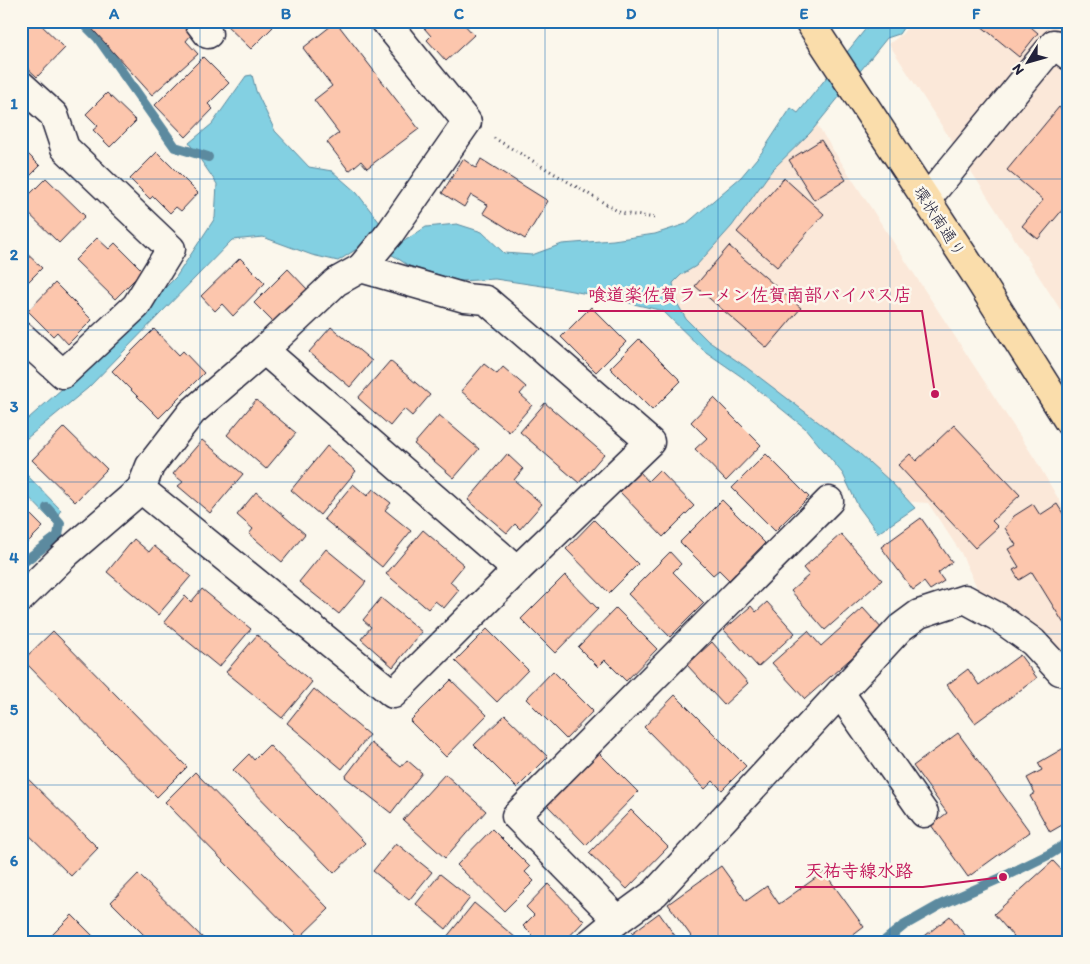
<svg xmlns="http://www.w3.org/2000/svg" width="1090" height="964" font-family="Itim,'Klee One',sans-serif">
<rect width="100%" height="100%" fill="#fbf7ec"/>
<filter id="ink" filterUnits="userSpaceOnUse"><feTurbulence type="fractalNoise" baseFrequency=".02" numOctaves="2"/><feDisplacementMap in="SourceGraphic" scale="10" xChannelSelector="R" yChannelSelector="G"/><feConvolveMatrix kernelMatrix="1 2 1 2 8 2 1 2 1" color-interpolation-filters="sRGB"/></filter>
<g filter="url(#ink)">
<g fill="#fbe8d9">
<path d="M912 21H1069V323L889 44 902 34Z"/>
<path d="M811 116 1035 459 1069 517V664L980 594 961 553 928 503 900 501 703 344 646 282Z"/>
</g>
<g fill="#83d0e2" stroke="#5c8a9f">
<path d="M872 21H908L899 34 887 38 810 133 772 170 732 226 696 266 681 275 673 283 676 301 686 319 708 341 746 367 859 453 891 482 915 508 878 533 858 506 843 474 805 428 742 377 703 350 663 311 609 298 556 288 495 279 459 281 409 266 394 256 366 243 338 261 312 255 263 237 232 240 88 388 21 443V425L80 373 176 277 215 218 217 184 189 143 212 124 246 76 252 75 256 91 275 131 309 167 332 171 357 193 380 223 377 236 398 245 426 227 457 224 482 232 504 253 532 255 562 244 613 240 655 234 686 224 741 177 762 152 791 108 798 113Z"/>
<path d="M21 469 61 510 53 522 21 489Z"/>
</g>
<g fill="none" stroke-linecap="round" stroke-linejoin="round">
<g stroke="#5c8a9f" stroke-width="10">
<path d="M81 21 98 38 175 147 208 157"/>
<path d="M21 564 58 536 60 523 47 508"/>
<path d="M882 943 903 926 940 905 1003 877 1050 854 1069 842"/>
</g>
</g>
<g fill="#fcc6ad" stroke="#22223b">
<path d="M21 21H37L65 48 37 77 21 62Z"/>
<path d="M89 21H179L191 35 186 41 198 54 152 95 87 23Z"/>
<path d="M222 21H267L273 27 251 49Z"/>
<path d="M418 21H461L474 35 446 61 427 40 431 36Z"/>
<path d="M975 21H1025V22L1038 33 1019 57Z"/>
<path d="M336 22 419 129 367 168 361 161 349 171 327 142 339 133 314 100 332 86 303 48Z"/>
<path d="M203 57 229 83 208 104 213 109 186 137 155 105Z"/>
<path d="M107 93 136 121 110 147 93 130 98 126 86 114Z"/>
<path d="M1059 107 1069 115V202L1038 239 1022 226 1043 200 1007 170Z"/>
<path d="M821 140 846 180 814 200 789 160Z"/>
<path d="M21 147 40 166 21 185Z"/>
<path d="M157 152 198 193 181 211 176 207 170 213 153 196 150 199 130 179Z"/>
<path d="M463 159 476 168 481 159 548 201 525 239 483 213 488 205 471 195 464 207 442 193Z"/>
<path d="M46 178 85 216 59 243 21 206V203Z"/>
<path d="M784 178 824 214 777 267 737 232Z"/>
<path d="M97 238 109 249 115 243 143 271 115 299 75 260Z"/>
<path d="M729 246 801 308 767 348 695 286Z"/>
<path d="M21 248 42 268 21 289Z"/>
<path d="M240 258 265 283 233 316 222 304 215 311 201 296Z"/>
<path d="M288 269 308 290 275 324 254 303Z"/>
<path d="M55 283 92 320 68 344 57 332 53 336 28 311Z"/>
<path d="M591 307 626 342 596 372 561 337Z"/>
<path d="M331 327 372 361 350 387 309 352Z"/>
<path d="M154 329 179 355 183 351 204 373 159 418 112 371Z"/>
<path d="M639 339 681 381 652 410 610 368Z"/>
<path d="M390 361 430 395 412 416 404 409 390 426 358 398Z"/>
<path d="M484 364 497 374 503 367 526 387 520 394 532 405 509 432 461 391Z"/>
<path d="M714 398 761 445 726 481 695 449 707 438 691 422Z"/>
<path d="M256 400 296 433 266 469 227 435Z"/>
<path d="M545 403 604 454 579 483 520 432Z"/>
<path d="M439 415 479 449 454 478 414 444Z"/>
<path d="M954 425 1020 495 992 521 998 527 975 548 898 465 910 454 916 461Z"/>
<path d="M64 427 107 469 75 502 32 460Z"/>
<path d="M202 440 243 474 210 513 178 486 183 482 173 474Z"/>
<path d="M327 446 356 471 320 515 291 490Z"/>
<path d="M507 454 523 469 514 480 542 504 520 529 515 524 507 533 468 500Z"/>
<path d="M766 454 809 497 775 531 732 488Z"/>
<path d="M659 470 694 506 663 537 620 492 640 472 648 481Z"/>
<path d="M353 484 367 496 373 489 391 503 385 510 411 531 382 567 324 519Z"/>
<path d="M256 492 305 534 282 562 249 534 253 529 237 515Z"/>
<path d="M722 500 765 543 729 580 719 570 713 575 680 542Z"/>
<path d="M1033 504 1040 515 1057 504 1069 523V632L1032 572 1019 580 1013 570 1019 567 1008 549 1016 545 1005 528 1014 516Z"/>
<path d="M21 505 43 527 21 549Z"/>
<path d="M921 518 952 562 938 573 944 581 930 590 924 582 913 590 881 547Z"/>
<path d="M594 520 638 564 609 593 566 549Z"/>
<path d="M423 530 464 565 450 582 459 590 444 608 435 601 428 609 386 574Z"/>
<path d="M841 534 882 580 825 630 791 591 809 575 803 568Z"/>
<path d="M134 539 149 552 154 546 191 576 158 615 107 572Z"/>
<path d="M326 549 366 582 339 614 299 582Z"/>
<path d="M670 552 681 564 673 572 704 603 670 637 628 594Z"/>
<path d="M565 575 598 609 555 653 521 619Z"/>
<path d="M202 589 251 629 219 667 164 622 185 596 191 602Z"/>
<path d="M381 598 422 632 393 667 361 639 371 627 363 620Z"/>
<path d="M767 602 795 633 758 667 724 630 751 606 756 612Z"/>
<path d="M616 608 657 649 626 681 605 660 598 667 578 647Z"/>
<path d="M863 608 883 630 805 699 772 663 808 631 821 646Z"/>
<path d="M487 629 528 670 497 702 455 661Z"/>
<path d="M53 631 187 767 157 797 23 660Z"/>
<path d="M257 635 312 682 282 718 226 672Z"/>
<path d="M712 642 748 683 724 705 687 665Z"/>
<path d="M1020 655 1037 678 975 723 947 685 968 669 979 685Z"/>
<path d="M553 671 593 711 566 739 526 699Z"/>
<path d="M451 680 487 715 446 757 410 721Z"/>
<path d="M314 689 369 735 342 769 287 723Z"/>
<path d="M675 695 746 766 722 790 713 781 705 789 644 727Z"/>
<path d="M505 715 548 757 517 788 474 745Z"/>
<path d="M958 733 1030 832 968 877 931 825 947 813 913 766Z"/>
<path d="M371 743 401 767 407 760 422 773 391 813 345 777Z"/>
<path d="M269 745 365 843 334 873 233 770 249 754 254 760Z"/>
<path d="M1069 745V821L1050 832 1030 796 1035 793 1027 778 1042 770 1038 763Z"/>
<path d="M599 753 638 792 586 845 547 805Z"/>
<path d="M21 772 98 848 71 876 21 827Z"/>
<path d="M195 772 329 909 299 938 165 802Z"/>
<path d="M445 774 486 811 445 858 403 820Z"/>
<path d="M631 810 668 847 627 889 589 853Z"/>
<path d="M492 829 530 867 525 872 534 881 504 911 457 865Z"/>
<path d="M396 843 432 872 409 900 373 871Z"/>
<path d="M1053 861 1069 878V929L1053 943H1019L994 914Z"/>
<path d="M721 866 746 901 767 886 779 904 824 872 864 927 843 943H696L668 904Z"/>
<path d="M138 874 208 943H152L111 902Z"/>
<path d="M440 874 470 898 446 929 416 904Z"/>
<path d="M548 884 584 921 563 943H540L523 926 534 915 526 907Z"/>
<path d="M474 903 522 943H442Z"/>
<path d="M659 913 680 943H639L632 933Z"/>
<path d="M72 915 100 943H49L47 940Z"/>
<path d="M950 916 971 943H916Z"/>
</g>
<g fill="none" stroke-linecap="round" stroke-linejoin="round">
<g stroke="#22223b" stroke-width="31">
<g id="minor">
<path d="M198 21 208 34"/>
<path d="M21 85 54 115 65 148 171 249 136 306 63 374 21 336"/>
<path d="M926 200 1054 44 1069 56"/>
<path d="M361 268 390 233 467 122 385 21"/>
<path d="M264 350 517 570"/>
<path d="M21 598 67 553 141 489 150 466 192 412 264 350 336 282 361 268 465 298 486 300 650 442 517 570 393 694 141 489"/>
<path d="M840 693 924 813"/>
<path d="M618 920 516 816 829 501"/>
<path d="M590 943 618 920 655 893 900 628 919 614 965 599 998 617 1033 642 1060 671 1069 672"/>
</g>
</g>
<g stroke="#22223b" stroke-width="31">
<path id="trunk" d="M809 21 978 278 1069 422"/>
</g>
<path stroke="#22223b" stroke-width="3" stroke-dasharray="1 4" stroke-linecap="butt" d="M494 138 621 213 656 218"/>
<use href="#minor" stroke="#fbf7ec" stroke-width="28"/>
<use href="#trunk" stroke="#faddab" stroke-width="28"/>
</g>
</g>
<path fill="none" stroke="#1f6fb2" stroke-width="1" stroke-opacity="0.55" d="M200 21V943M372 21V943M545 21V943M718 21V943M890 21V943M21 179H1069M21 330H1069M21 482H1069M21 634H1069M21 785H1069"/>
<g text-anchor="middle" stroke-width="5" stroke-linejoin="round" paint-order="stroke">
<g font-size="16" fill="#22223b" stroke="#fbf7ec">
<text transform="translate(940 221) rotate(57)" y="6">環状南通り</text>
</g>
</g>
<path fill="none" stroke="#c2185b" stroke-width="2" d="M935 394L922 311H578M1003 877L923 887H795"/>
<g fill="#c2185b" stroke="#fbf7ec" stroke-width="2">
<circle cx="935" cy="394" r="5"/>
<circle cx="1003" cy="877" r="5"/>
</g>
<g font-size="18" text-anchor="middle" font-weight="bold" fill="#c2185b" stroke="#fbf7ec" stroke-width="5" stroke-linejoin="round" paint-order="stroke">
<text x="750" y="301">喰道楽佐賀ラーメン佐賀南部バイパス店</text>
<text x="859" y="877">天祐寺線水路</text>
</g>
<rect width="1090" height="964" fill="none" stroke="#fbf7ec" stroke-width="55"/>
<g transform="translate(1028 62) rotate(233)" stroke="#fbf7ec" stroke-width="4" paint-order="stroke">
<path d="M0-4L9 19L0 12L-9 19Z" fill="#22223b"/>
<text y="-8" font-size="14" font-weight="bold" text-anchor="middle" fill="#22223b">N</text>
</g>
<rect x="28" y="28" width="1034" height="908" fill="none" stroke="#1f6fb2" stroke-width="2"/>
<g font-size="16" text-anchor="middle" font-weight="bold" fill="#1f6fb2">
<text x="114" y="19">A</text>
<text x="286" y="19">B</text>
<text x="459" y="19">C</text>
<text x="631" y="19">D</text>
<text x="804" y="19">E</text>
<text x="976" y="19">F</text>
<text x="14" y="109">1</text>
<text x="14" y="260">2</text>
<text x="14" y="412">3</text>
<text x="14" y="563">4</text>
<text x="14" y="715">5</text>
<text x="14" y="866">6</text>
</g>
</svg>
